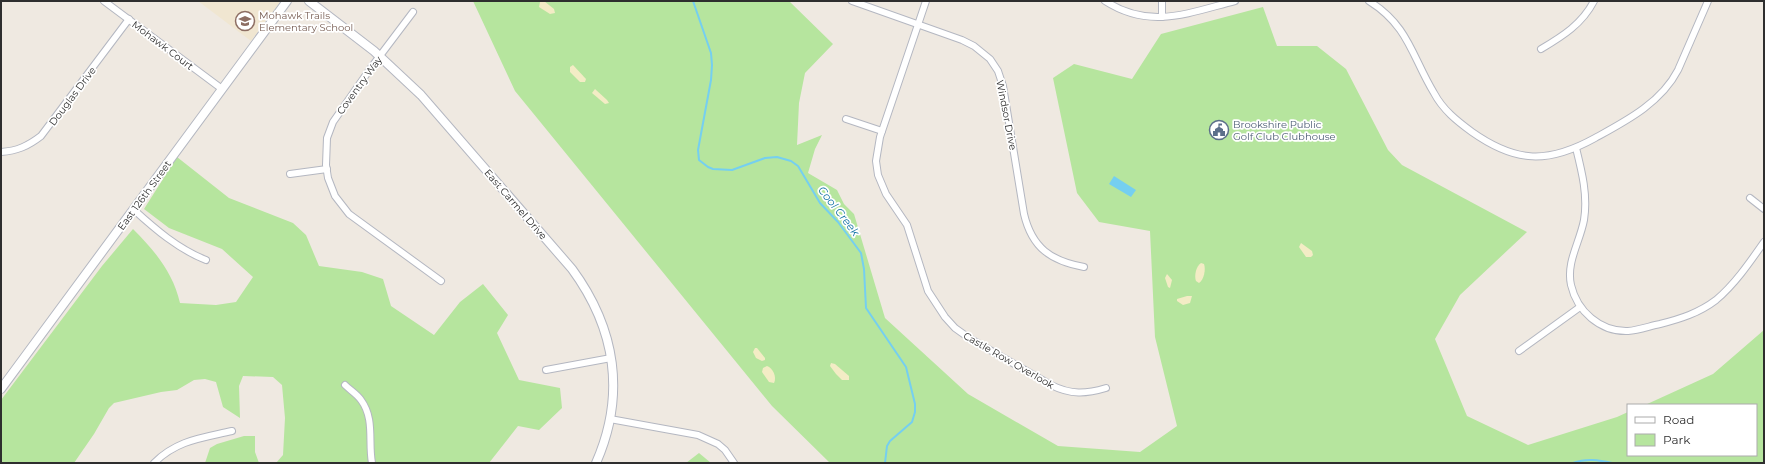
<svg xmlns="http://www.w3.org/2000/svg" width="1765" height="464" font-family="Montserrat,sans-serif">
<rect width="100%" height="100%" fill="#efe9e1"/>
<path fill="#f0e6d1" d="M198 1H281L251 41Z"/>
<g fill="#b6e59e">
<path d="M473 1H789L833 44 805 73 799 103 797 145 822 135 815 149 808 173 837 190 844 204 854 214 885 318 968 394 1058 446 1140 452 1177 426 1155 337 1150 231 1099 222 1077 193 1053 78 1074 64 1132 79 1161 34 1263 7 1277 46H1317L1346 69 1388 150 1402 165 1527 232 1460 295 1435 339 1467 416 1528 445 1617 417 1628 412V455H1756V405H1645L1713 374 1764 330V463H830L772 406 515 91Z"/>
<path d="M177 157 229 198 293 223 306 235 319 266 362 272 383 279 391 306 434 335 460 302 483 284 508 315 497 333 519 380 560 388 562 408 539 430 518 426 489 463H276L283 455 285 418 282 385 273 377 243 376 239 386 240 418 223 407 216 382 205 379 194 380 177 390 161 392 114 403 109 408 94 434 74 463H1V400L102 266 133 229C154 250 173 272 180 303L216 305 236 302 253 277 222 249 169 228 144 209Z"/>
<path d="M244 436H255V452L259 463H205L210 448 217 444Z"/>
<path d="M699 453 711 463H686Z"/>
</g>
<g fill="#f3ecc5">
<path d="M544 1 554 9 555 13 550 14 539 7 540 2Z"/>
<path d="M573 65 586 79 585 82H580L570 72V67Z"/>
<path d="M595 89 607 100 609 103 605 104 592 93Z"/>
<path d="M1301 243 1312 251 1313 255 1311 257H1306L1299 247Z"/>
<path d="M1201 263 1204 264C1206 269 1204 280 1199 283L1196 281C1194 276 1196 266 1201 263Z"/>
<path d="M1167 274 1172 280 1170 288 1168 287 1165 278Z"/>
<path d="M1187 296H1192L1190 303 1183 305 1177 301V299Z"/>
<path d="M755 348H757L765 358V360L762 361 756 358 753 352Z"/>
<path d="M831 363 835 364 849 376V380H842L836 374 830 366Z"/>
<path d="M767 366C773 368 777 377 774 383L769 382 762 372 763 368Z"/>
</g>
<path fill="#75cff0" d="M1114 176 1136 190 1131 197 1109 184Z"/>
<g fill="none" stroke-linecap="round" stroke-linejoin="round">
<g stroke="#75cff0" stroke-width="2">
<path d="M693 1 711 53 712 65 711 80 698 150 699 160 708 167 713 169 732 170 765 158 777 157 791 161 798 166 820 203 838 222 861 253 864 269 866 308 906 367 915 404V412L912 422 890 441 887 446 885 463"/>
<path d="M1573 463C1586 458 1599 460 1612 463"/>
</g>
<g stroke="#b4b7c1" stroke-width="8">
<g id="minor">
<path d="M104 1 222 89"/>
<path d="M852 1 962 40 974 46 990 59 998 71 1003 86 1024 214C1032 248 1051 261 1084 267"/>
<path d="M926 1 880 137 876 161 878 175 886 194 907 225 928 291 945 317 955 328 969 338 1051 385C1071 395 1086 394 1106 388"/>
<path d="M1105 1C1150 30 1188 13 1235 1"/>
<path d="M1162 1V17"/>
<path d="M1369 1C1409 26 1412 57 1434 93 1443 110 1457 121 1472 132 1516 163 1548 164 1595 138 1626 121 1661 103 1678 70L1708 1"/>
<path d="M413 12 370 69 333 122 327 138 326 165 328 178 335 196 349 214 441 281"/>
<path d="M1541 49C1563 36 1582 24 1594 1"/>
<path d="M846 119 882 131"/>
<path d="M1576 148C1582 172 1588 196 1584 220 1580 242 1566 262 1571 285 1577 311 1600 332 1628 331 1639 330 1650 326 1660 324 1680 319 1699 313 1716 300 1735 284 1750 262 1764 242"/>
<path d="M1 152C17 151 28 146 41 136L129 19"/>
<path d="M290 174 327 169"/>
<path d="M1750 198 1764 209"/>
<path d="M133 209C155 229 178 249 206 260"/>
<path d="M1519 351 1580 307"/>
<path d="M546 370 611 358"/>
<path d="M345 385C350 390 357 394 361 400 375 419 368 442 372 463"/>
<path d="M610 419 698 435 718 444 725 450 734 463"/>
<path d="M154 463C177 440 202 438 232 431"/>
</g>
</g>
<g stroke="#b4b7c1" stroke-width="10">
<g id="tertiary">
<path d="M309 1 374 51 421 95 572 269C616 329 626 395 596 463"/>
<path d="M1 389 287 1"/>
</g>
</g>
<use href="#minor" stroke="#fff" stroke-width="6"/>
<use href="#tertiary" stroke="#fff" stroke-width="8"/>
</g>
<defs>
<g id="school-ring" transform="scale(1)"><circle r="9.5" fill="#fff" stroke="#8d6e63" stroke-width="1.5"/><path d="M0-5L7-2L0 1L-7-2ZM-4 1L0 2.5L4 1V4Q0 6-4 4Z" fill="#8d6e63"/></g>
<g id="civic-ring" transform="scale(1)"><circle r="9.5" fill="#fff" stroke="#5c6f8a" stroke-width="1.5"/><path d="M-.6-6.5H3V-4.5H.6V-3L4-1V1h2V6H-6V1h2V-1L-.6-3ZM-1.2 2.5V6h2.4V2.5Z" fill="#5c6f8a"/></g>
</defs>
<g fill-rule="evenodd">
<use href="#school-ring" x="245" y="21"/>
<use href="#civic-ring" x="1219" y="130"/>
</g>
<g text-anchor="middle" stroke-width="3.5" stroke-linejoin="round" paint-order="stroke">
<g font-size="10" fill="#785e54" stroke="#fff" text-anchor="start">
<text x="259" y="19">Mohawk Trails<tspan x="259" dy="12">Elementary School</tspan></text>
</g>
<g font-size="10" fill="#2e2e2e" stroke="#fff">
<text transform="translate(163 45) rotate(37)" y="4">Mohawk Court</text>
<text transform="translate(359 85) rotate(-54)" y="4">Coventry Way</text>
<text transform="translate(72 96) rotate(-53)" y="4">Douglas Drive</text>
<text transform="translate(1007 115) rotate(79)" y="4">Windsor Drive</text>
<text transform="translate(144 195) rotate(-54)" y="4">East 126th Street</text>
<text transform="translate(516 204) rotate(49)" y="4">East Carmel Drive</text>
<text transform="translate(1009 360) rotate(30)" y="4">Castle Row Overlook</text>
</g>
<g font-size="10" fill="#4e5e75" stroke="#fff" text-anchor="start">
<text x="1233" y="128">Brookshire Public<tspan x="1233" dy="12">Golf Club Clubhouse</tspan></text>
</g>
<g font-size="11" font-style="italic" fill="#0d6fa3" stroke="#fff">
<text transform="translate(839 211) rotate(52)" y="4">Cool Creek</text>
</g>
</g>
<rect width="1765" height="464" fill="none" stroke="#2e2e2e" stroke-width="4"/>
<rect x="1627" y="404" width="130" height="52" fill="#ffffff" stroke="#ababab"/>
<rect x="1635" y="417" width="20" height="6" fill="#ffffff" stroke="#ababab"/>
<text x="1663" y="424" font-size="12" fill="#2e2e2e">Road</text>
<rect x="1635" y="434" width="20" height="12" fill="#b6e59e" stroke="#ababab"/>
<text x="1663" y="444" font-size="12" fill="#2e2e2e">Park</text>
</svg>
